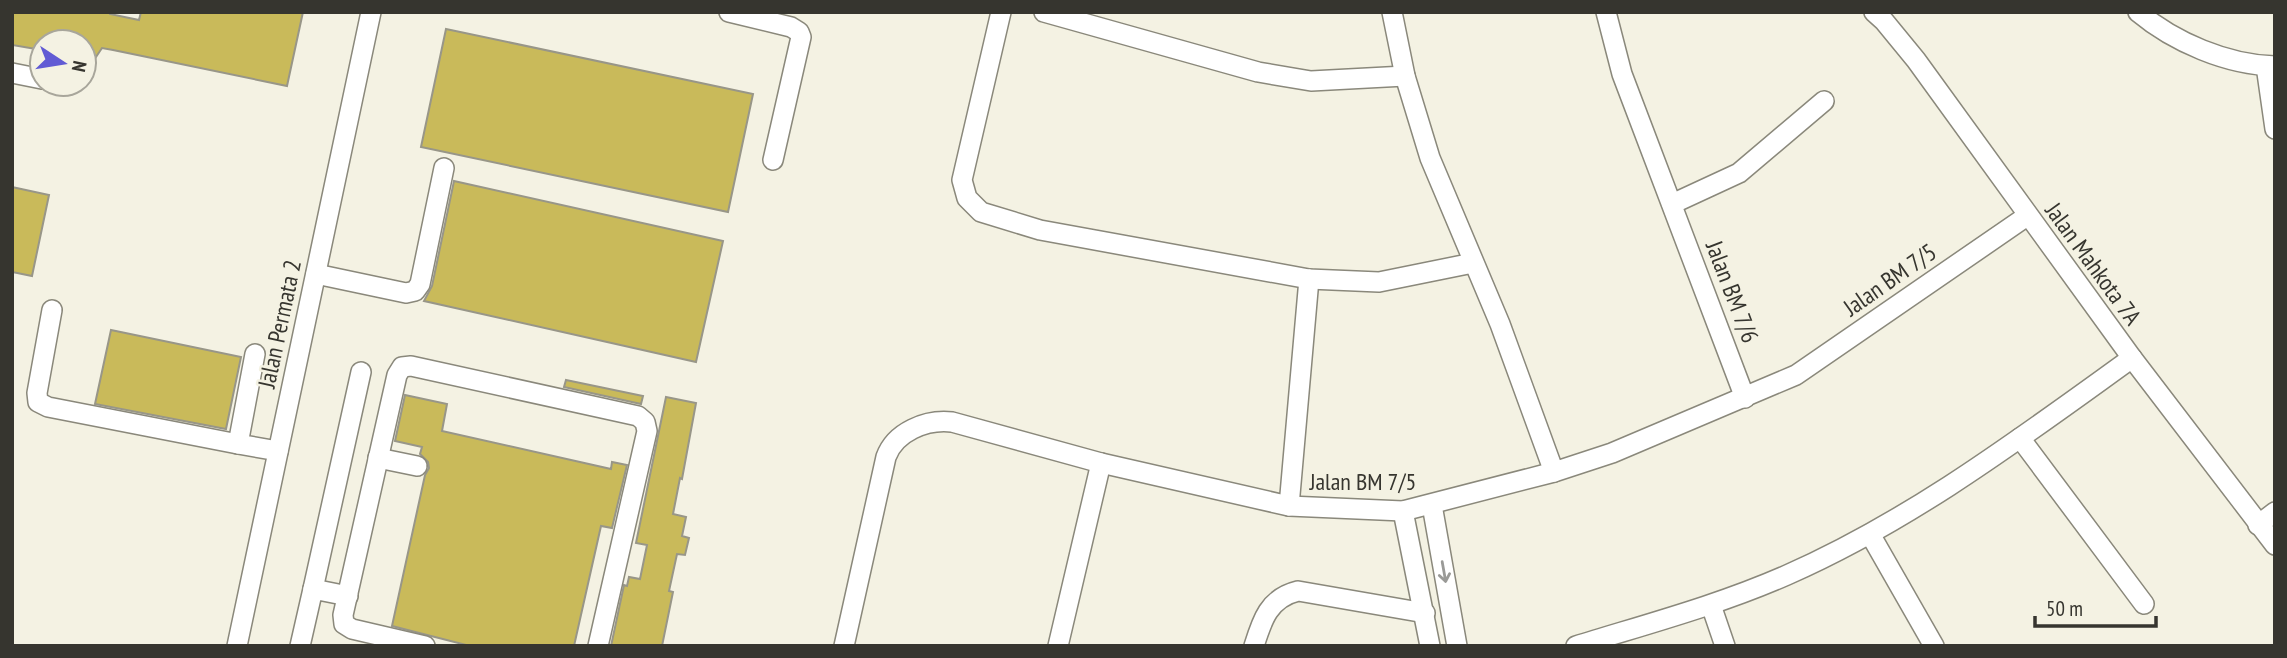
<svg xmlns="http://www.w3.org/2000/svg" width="2287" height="658" font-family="'PT Sans Narrow',sans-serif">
<rect width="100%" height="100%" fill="#f4f2e3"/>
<g fill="#c9ba5a" stroke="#989688" stroke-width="2">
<path d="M12 12H110V14L139 20 141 12H303L287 86 113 50 102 48 94 60 84 59V42H42V50L12 45Z"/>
<path d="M446 29 753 94 728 212 421 147Z"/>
<path d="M454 181 723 241 696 362 424 301 432 286Z"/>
<path d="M12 187 49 195 32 276 12 272Z"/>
<path d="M111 330 241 357 226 429 95 404Z"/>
<path d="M566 380 643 396 641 404 564 387Z"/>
<path d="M405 395 447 404 442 431 611 469 612 462 627 465 612 528 601 526 574 646H470L392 626 425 475 429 468 428 462 420 454 422 447 395 441Z"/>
<path d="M666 397 696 403 682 479 680 478 673 514 686 517 682 536 689 538 685 555 677 554 669 591 673 592 662 646H611L624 585 627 586 629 577 640 579 647 545 636 543Z"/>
</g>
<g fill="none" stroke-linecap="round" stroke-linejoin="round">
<g stroke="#8a887b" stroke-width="22">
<g id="minor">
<path d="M729 12 791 27 799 32 801 37 773 160"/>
<path d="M1001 12 962 180 967 198 981 212 1040 230 1309 279 1379 282 1473 263"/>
<path d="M1044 12 1258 72 1311 81 1405 76"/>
<path d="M1392 12 1405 76 1430 158 1500 324 1554 472"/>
<path d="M1606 12 1622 74 1745 398"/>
<path d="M1874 12 1884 21 1916 60 2132 358 2275 545"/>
<path d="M2138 12C2174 42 2227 65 2275 66"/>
<path d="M2266 66 2275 129"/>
<path d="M12 73 42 79"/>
<path d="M1672 204 1739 173 1824 101"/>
<path d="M316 274 406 293 415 291 420 284 444 168"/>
<path d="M52 310 37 393 38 402 48 407 238 444"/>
<path d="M255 354 238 444 278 451"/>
<path d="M2020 438 2144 604"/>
<path d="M378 458 417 466"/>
<path d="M1432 505 1457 646"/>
<path d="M1289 506 1309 279"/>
<path d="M1403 511 1430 646"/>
<path d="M2258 525 2275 512"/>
<path d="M1870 534 1934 646"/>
<path d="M313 589 361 372"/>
<path d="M1711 605 1725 646"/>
<path d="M237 646 371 12"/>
<path d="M300 646 313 589 348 596"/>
<path d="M425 646 352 629 344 624 343 615 397 375 402 367 411 366 638 416 645 422 647 431 598 646"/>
<path d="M844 646 886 457C895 432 926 419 952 422L1101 463 1289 506 1403 511 1554 472 1612 453 1796 375 2027 216"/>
<path d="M1058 646 1101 463"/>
<path d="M1254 646C1262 620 1269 598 1298 591L1425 613"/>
<path d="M1576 646C1647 624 1719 605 1787 575 1912 520 2022 437 2132 358"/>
</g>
</g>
<use href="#minor" stroke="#fff" stroke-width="19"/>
</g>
<defs><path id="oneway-shaft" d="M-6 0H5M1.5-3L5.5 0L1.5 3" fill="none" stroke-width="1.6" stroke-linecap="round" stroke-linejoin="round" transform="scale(1.75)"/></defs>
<use stroke="#9a9a97" href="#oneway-shaft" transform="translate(1444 572) rotate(80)"/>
<g text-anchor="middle" stroke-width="5" stroke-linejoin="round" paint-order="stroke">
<g font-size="24" fill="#36352f" stroke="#f4f2e3">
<text transform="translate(2093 264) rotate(54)" y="8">Jalan Mahkota 7A</text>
<text transform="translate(1890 280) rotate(-35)" y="8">Jalan BM 7/5</text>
<text transform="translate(1732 292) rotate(69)" y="8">Jalan BM 7/6</text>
<text transform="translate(280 324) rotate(-78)" y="8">Jalan Permata 2</text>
<text x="1363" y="490">Jalan BM 7/5</text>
</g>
</g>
<rect width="2287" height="658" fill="none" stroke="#36352f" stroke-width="28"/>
<g transform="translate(63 63) rotate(102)"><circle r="33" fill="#f4f2e3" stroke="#a8a69b" stroke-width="2"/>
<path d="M0-5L12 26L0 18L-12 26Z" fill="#615bd4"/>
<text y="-10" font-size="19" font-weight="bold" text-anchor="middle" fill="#36352f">N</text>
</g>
<path d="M2035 616v10h121v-10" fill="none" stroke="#36352f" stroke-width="3.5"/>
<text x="2046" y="616" font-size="21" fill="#36352f" stroke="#f4f2e3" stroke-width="5" paint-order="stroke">50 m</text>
</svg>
